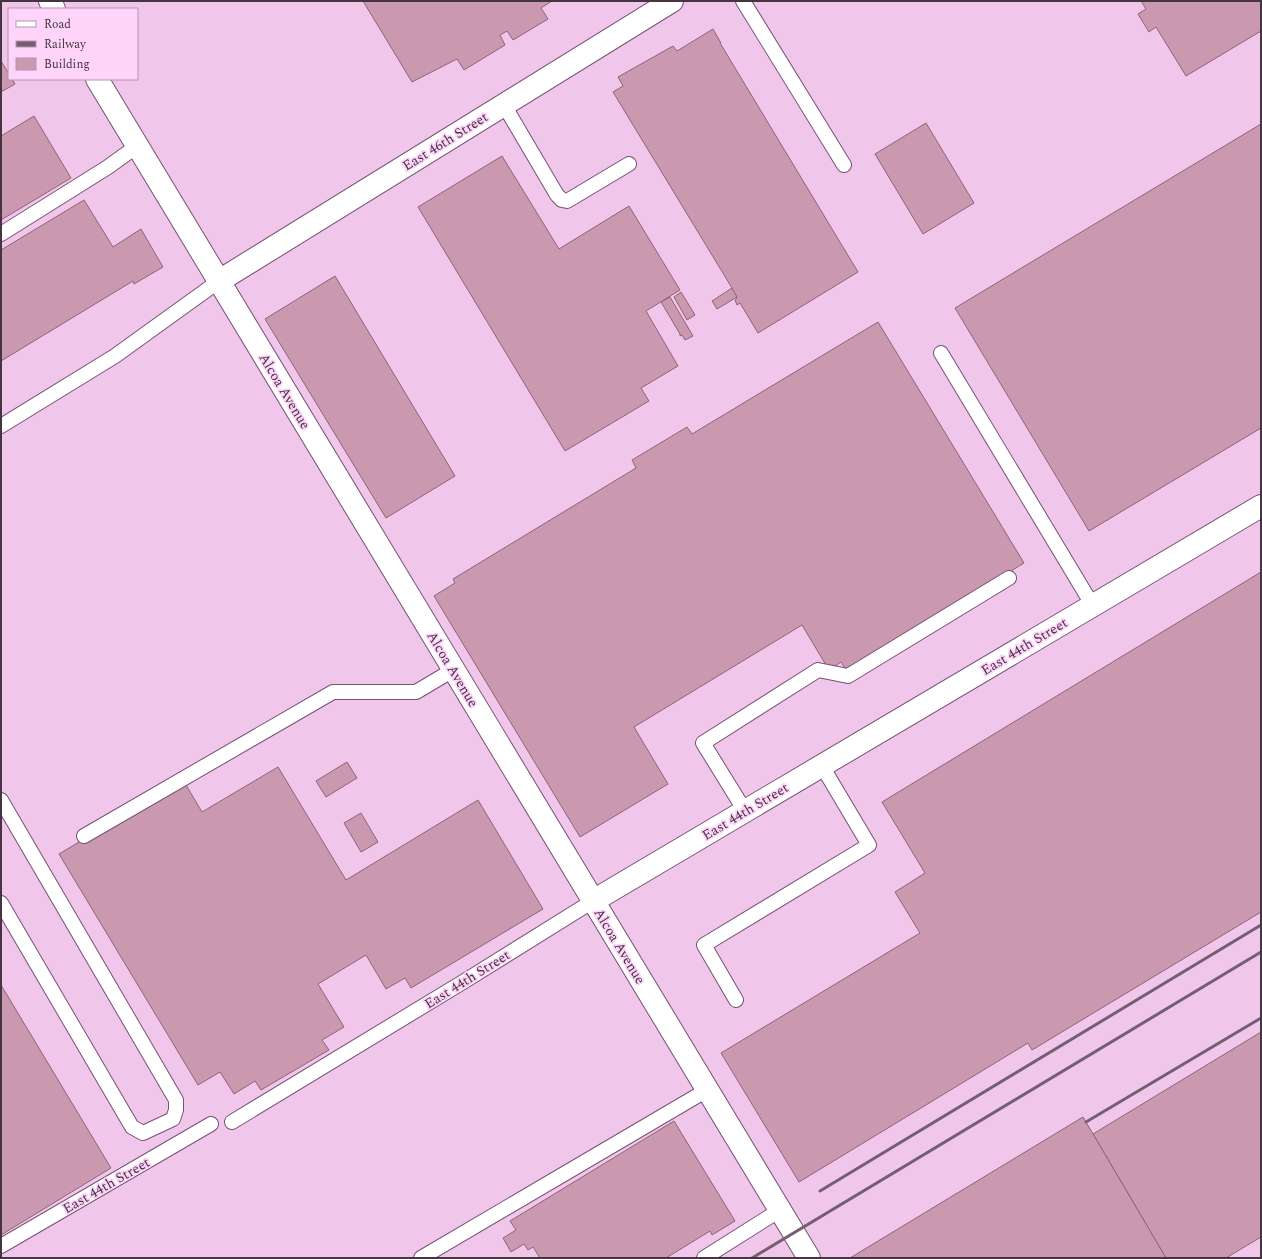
<svg xmlns="http://www.w3.org/2000/svg" width="1262" height="1259" font-family="Spectral,serif">
<rect width="100%" height="100%" fill="#f0c7eb"/>
<g fill="#ca99af" stroke="#906277">
<path d="M363 1H552L541 8 548 19 513 40 507 31 500 35 505 45 464 70 457 59 412 82Z"/>
<path d="M1141 1H1261V31L1186 76 1156 27 1149 32 1138 14 1146 9Z"/>
<path d="M713 29 721 43H720L858 272 758 333 740 303 737 305 735 300 737 298 732 288 613 92 623 86 618 77 673 46 677 51Z"/>
<path d="M1 61 9 74V79H12L15 84 1 92Z"/>
<path d="M34 116 71 178 1 220V136Z"/>
<path d="M926 123 974 203 923 234 875 154Z"/>
<path d="M1261 124V428L1089 531 955 308Z"/>
<path d="M502 156 559 249 629 206 680 290 646 311 678 366 641 388 649 401 565 451 418 207Z"/>
<path d="M84 200 113 247 141 229 163 267 134 284 133 281 1 361V250Z"/>
<path d="M335 276 455 476 386 518 265 319Z"/>
<path d="M732 288 737 297 717 309 712 301Z"/>
<path d="M681 292 695 315 687 320 674 297Z"/>
<path d="M670 297 693 336 685 340 682 335 680 336V334L661 302Z"/>
<path d="M878 322 1024 563 847 671 841 662 829 670 802 625 634 727 668 784 580 837 434 596 455 583 453 579 636 468 632 460 687 427 692 434Z"/>
<path d="M1261 572V912L1032 1050 1028 1043 799 1182 721 1053 920 933 895 892 925 873 882 802Z"/>
<path d="M347 762 357 778 326 797 316 781Z"/>
<path d="M278 767 346 880 478 800 543 909 411 988 405 978 386 989 366 955 318 984 344 1027 322 1040 329 1050 261 1090 255 1081 234 1094 220 1072 198 1085 59 854 183 780 202 812Z"/>
<path d="M361 813 378 842 361 852 344 823Z"/>
<path d="M1 985 111 1168 1 1235Z"/>
<path d="M1261 1032V1237L1226 1258H1166L1093 1134Z"/>
<path d="M1083 1117 1166 1258H850Z"/>
<path d="M674 1121 735 1221 712 1235 710 1231 666 1258H540L533 1247 528 1250 524 1244 511 1252 503 1238 516 1230 510 1221Z"/>
</g>
<g fill="none" stroke-linecap="round" stroke-linejoin="round">
<g stroke="#755271" stroke-width="16">
<g id="lane">
<path d="M743 1 844 165"/>
<path d="M504 105 557 195 562 200 567 201 629 164"/>
<path d="M1 234 108 167 137 146"/>
<path d="M941 353 1093 606"/>
<path d="M1 426 115 356 219 281"/>
<path d="M1 800 176 1100V1110L173 1119 143 1133 132 1127 1 903"/>
<path d="M745 811 703 743 818 670 848 676 1009 578"/>
<path d="M84 836 333 692H416L453 670"/>
<path d="M736 1000 704 945 869 845 822 766"/>
<path d="M232 1122 463 982 593 901"/>
<path d="M1 1246 211 1124"/>
<path d="M421 1258 707 1090"/>
<path d="M704 1258 780 1210"/>
</g>
</g>
<g stroke="#755271" stroke-width="24">
<g id="street">
<path d="M50 1 54 9"/>
<path d="M97 79 809 1258"/>
<path d="M219 281 672 1"/>
<path d="M593 901 1261 506"/>
</g>
</g>
<use href="#lane" stroke="#fff" stroke-width="14"/>
<use href="#street" stroke="#fff" stroke-width="22"/>
<g stroke="#755e72" stroke-width="3">
<path d="M1086 1122 1261 1018"/>
<path d="M820 1191 1261 925"/>
<path d="M752 1258 1261 952"/>
</g>
</g>
<g text-anchor="middle" stroke-width="3.5" stroke-linejoin="round" paint-order="stroke">
<g font-size="14" fill="#453543" stroke="#fed4f8">
<text transform="translate(445 141) rotate(-32)" y="5">East 46th Street</text>
<text transform="translate(285 391) rotate(59)" y="5">Alcoa Avenue</text>
<text transform="translate(1024 646) rotate(-31)" y="5">East 44th Street</text>
<text transform="translate(453 669) rotate(59)" y="5">Alcoa Avenue</text>
<text transform="translate(745 811) rotate(-31)" y="5">East 44th Street</text>
<text transform="translate(620 946) rotate(59)" y="5">Alcoa Avenue</text>
<text transform="translate(467 979) rotate(-32)" y="5">East 44th Street</text>
<text transform="translate(106 1185) rotate(-30)" y="5">East 44th Street</text>
</g>
</g>
<rect width="1262" height="1259" fill="none" stroke="#453543" stroke-width="4"/>
<rect x="8" y="8" width="130" height="72" fill="#fed4f8" stroke="#b494b0"/>
<rect x="16" y="21" width="20" height="6" fill="#ffffff" stroke="#b494b0"/>
<text x="44" y="28" font-size="12" fill="#453543">Road</text>
<rect x="16" y="41" width="20" height="6" fill="#755e72" stroke="#b494b0"/>
<text x="44" y="48" font-size="12" fill="#453543">Railway</text>
<rect x="16" y="58" width="20" height="12" fill="#ca99af" stroke="#b494b0"/>
<text x="44" y="68" font-size="12" fill="#453543">Building</text>
</svg>
